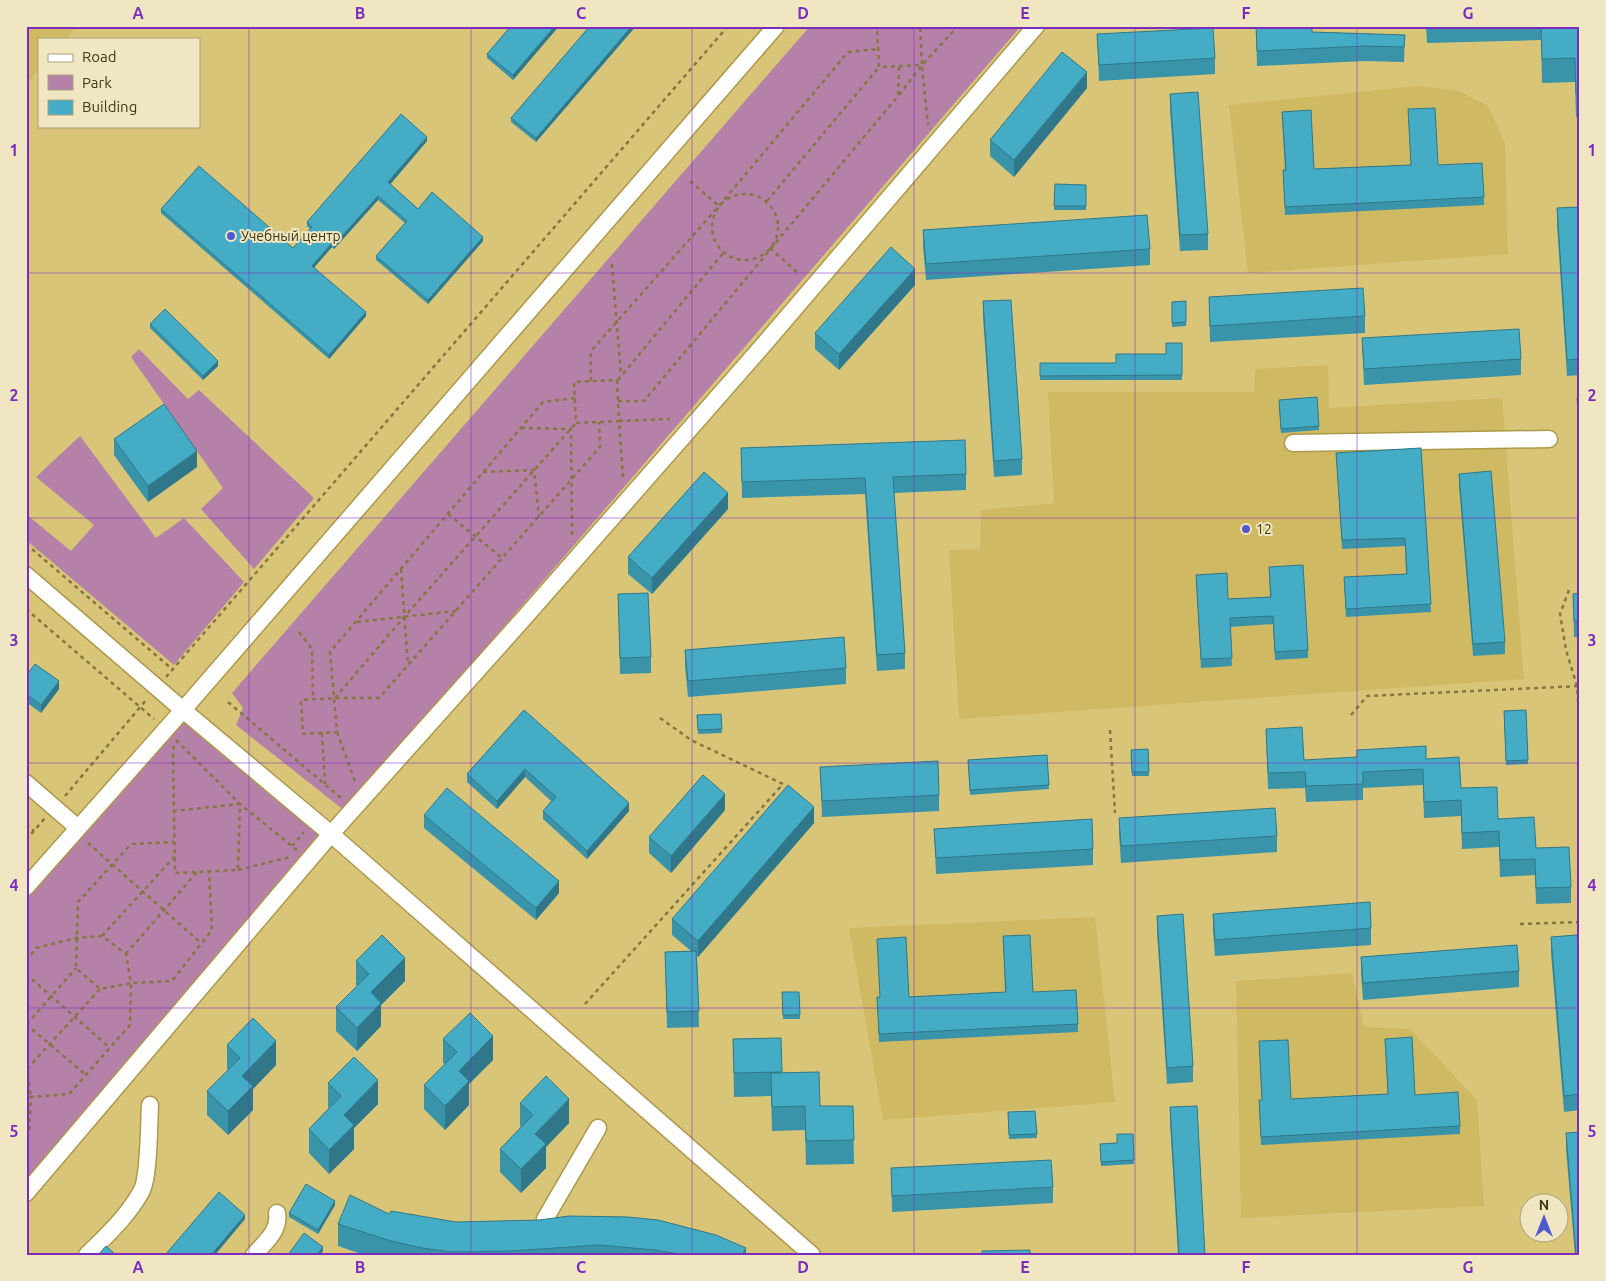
<svg xmlns="http://www.w3.org/2000/svg" width="1606" height="1281" font-family="Ubuntu,sans-serif">
<rect width="100%" height="100%" fill="#d9c577"/>
<g fill="#cfb962">
<path d="M26 26H77L66 39H39V70L26 84Z"/>
<path d="M1418 86 1459 91 1488 106 1505 143 1508 254 1248 273 1229 105Z"/>
<path d="M1328 365 1329 408 1502 398 1524 679 959 719 949 550 980 549 981 510 1054 503 1048 392H1254L1255 369Z"/>
<path d="M1095 917 1115 1102 883 1120 849 928Z"/>
<path d="M1352 973 1364 1027 1410 1029 1477 1100 1484 1206 1241 1218 1236 981Z"/>
</g>
<g fill="#b681a9">
<path d="M810 26H1021L345 811 236 725 243 708 232 693Z"/>
<path d="M139 349 188 399 199 390 314 498 254 569 201 509 223 488 131 357Z"/>
<path d="M80 436 156 538 184 518 244 582 174 665 26 540V514L71 551 94 525 36 477Z"/>
<path d="M183 710 331 834 26 1193V887Z"/>
</g>
<g fill="none" stroke-linecap="round" stroke-linejoin="round">
<g stroke="#ac994b" stroke-width="19">
<g id="minor">
<path d="M1293 443 1549 439"/>
<path d="M26 575 183 710 331 834 812 1255"/>
<path d="M26 783 78 828"/>
<path d="M26 887 183 710 776 26"/>
<path d="M26 1193 331 834 525 617 766 342 1036 26"/>
<path d="M545 1219 598 1128"/>
<path d="M87 1255C107 1235 129 1215 142 1190 149 1176 149 1123 150 1105"/>
<path d="M254 1255C265 1242 280 1231 277 1213"/>
</g>
</g>
<g stroke="#857742" stroke-width="2.5" stroke-dasharray="4 4" stroke-linecap="butt">
<path d="M880 26H877L879 67 922 65 920 26"/>
<path d="M922 67 928 125"/>
<path d="M899 95 922 65 958 26"/>
<path d="M690 181 719 206"/>
<circle cx="745" cy="227" r="33"/>
<path d="M767 201 879 67"/>
<path d="M770 248 799 274"/>
<path d="M612 264 621 376"/>
<path d="M617 380 619 421 576 423 574 382Z"/>
<path d="M618 380 724 252"/>
<path d="M591 381V351L719 206 848 52 878 49"/>
<path d="M575 398 543 402 330 652 337 732 303 734 301 700 335 698H379L600 447 599 422"/>
<path d="M618 401H644L898 96 899 66"/>
<path d="M521 428 571 429 572 536"/>
<path d="M483 472 534 470 539 517"/>
<path d="M623 477 619 421 670 419"/>
<path d="M448 514 502 558"/>
<path d="M26 544 172 669"/>
<path d="M401 569 408 665"/>
<path d="M1569 590 1560 614 1566 650 1577 686 1580 726"/>
<path d="M26 609 154 719"/>
<path d="M357 622 456 611"/>
<path d="M299 632 312 649 313 700"/>
<path d="M166 677 728 26"/>
<path d="M335 698 404 617 576 423"/>
<path d="M228 702 341 798"/>
<path d="M1351 715 1367 696 1580 686"/>
<path d="M1110 730 1115 813"/>
<path d="M337 732 356 784"/>
<path d="M322 733 325 784"/>
<path d="M176 740 240 804 298 851"/>
<path d="M65 796 147 699"/>
<path d="M173 811 240 804 238 870 175 873 173 752 174 743"/>
<path d="M26 824 34 831"/>
<path d="M26 840 45 818"/>
<path d="M88 843 201 943"/>
<path d="M292 846 304 832"/>
<path d="M238 870 290 857"/>
<path d="M1520 924 1580 922"/>
<path d="M102 936 175 856"/>
<path d="M126 954 197 872"/>
<path d="M26 961 36 948 76 938 102 936 126 954 131 983 100 989 76 968 78 902 131 844 174 842"/>
<path d="M26 974 109 1047"/>
<path d="M585 1004 783 784 691 740 660 718"/>
<path d="M26 1024 86 1075"/>
<path d="M27 1024 76 968"/>
<path d="M27 1069 100 989"/>
<path d="M26 1099 31 1097 27 1069"/>
<path d="M26 1137 29 1134 31 1097 69 1094 130 1025 131 983 172 981 212 930 209 872"/>
</g>
<use href="#minor" stroke="#fff" stroke-width="16"/>
</g>
<g fill="#3a94a9">
<path d="M511 26H559L513 80 487 58V54Z"/>
<path d="M590 26H636L536 142 511 122V118Z"/>
<path d="M1256 26 1312 32 1405 35 1404 62 1365 61 1257 66Z"/>
<path d="M1365 26H1395L1366 28Z"/>
<path d="M1426 26H1580V117H1576L1575 82 1542 83 1541 40 1427 43Z"/>
<path d="M1097 34 1215 58V74L1099 81Z"/>
<path d="M1087 88 1014 177 990 156V140Z"/>
<path d="M1170 94 1208 234V250L1180 251 1170 110Z"/>
<path d="M1408 109 1438 165 1484 197V205L1285 215 1283 170H1285L1282 112 1314 169 1411 165Z"/>
<path d="M427 141 390 184 418 209 483 241 428 304 376 260V256L405 223 378 200 334 249 332 247 314 267 366 316 329 359 161 213V209L293 248 310 229 307 226V222Z"/>
<path d="M1055 184 1086 185V210H1054Z"/>
<path d="M1580 207V375L1567 376 1557 224V208Z"/>
<path d="M923 230 1150 249V265L926 280 923 246Z"/>
<path d="M915 285 839 370 815 349V333Z"/>
<path d="M1209 297 1365 316V333L1210 342Z"/>
<path d="M983 301 1022 459V475L994 477 983 317Z"/>
<path d="M1186 301V326L1172 327V302Z"/>
<path d="M150 324 218 366 203 380 150 328Z"/>
<path d="M1362 338 1521 359V375L1364 385Z"/>
<path d="M1182 343V380H1040V363H1116L1166 354Z"/>
<path d="M1577 398H1580V453L1577 414Z"/>
<path d="M1279 404 1319 426V430L1281 433Z"/>
<path d="M114 439 197 467 148 502 114 455Z"/>
<path d="M741 448 966 474V490L894 493 905 653V669L877 671 865 494 742 498Z"/>
<path d="M1421 448 1431 612 1346 617 1344 577 1406 574 1405 546 1342 549 1336 453Z"/>
<path d="M1459 474 1505 642V654L1473 656 1459 486Z"/>
<path d="M728 509 652 594 628 574V557Z"/>
<path d="M1269 567 1308 650V658L1275 660 1273 624 1230 627 1232 666 1201 668 1196 575 1228 599 1270 597Z"/>
<path d="M1580 593V637H1574L1573 594Z"/>
<path d="M618 594 651 657V673L620 674Z"/>
<path d="M685 650 846 668V684L688 697 685 666Z"/>
<path d="M26 676 59 689 41 713 26 702Z"/>
<path d="M524 710 629 811 587 859 543 819V811L551 801 525 777 497 809 467 782V774Z"/>
<path d="M1526 710 1528 764 1506 765 1504 711Z"/>
<path d="M721 714 722 733 698 734 697 715Z"/>
<path d="M1266 729 1304 760 1426 759 1461 788 1536 848 1571 887V903L1536 904 1535 875 1500 877 1499 847 1462 849 1461 816 1424 818 1423 785 1363 788V800L1306 802 1305 788 1268 789Z"/>
<path d="M1148 749 1149 776H1132L1131 750Z"/>
<path d="M1047 755 1049 789 970 795 968 760Z"/>
<path d="M820 767 939 795V811L822 817Z"/>
<path d="M725 810 671 873 649 853V837Z"/>
<path d="M424 815 559 893 536 920 424 828Z"/>
<path d="M1119 818 1277 836V852L1121 863 1119 834Z"/>
<path d="M814 823 698 957 697 956 699 1027 667 1028 665 952 691 951 672 935V919Z"/>
<path d="M934 829 1093 849V865L936 874Z"/>
<path d="M1213 914 1371 928V945L1215 956 1213 930Z"/>
<path d="M1157 916 1193 1066V1082L1167 1084 1157 932Z"/>
<path d="M1003 936 1033 992 1078 1024V1032L879 1042 877 997H880L877 939 909 997 1005 992Z"/>
<path d="M1551 937 1580 968V1110L1564 1112 1551 953Z"/>
<path d="M1361 957 1519 971V987L1363 1000 1361 973Z"/>
<path d="M356 961 405 981 381 1005V1026L357 1051 336 1031V1007L357 986 356 985Z"/>
<path d="M782 992H799L800 1019H783Z"/>
<path d="M443 1039 493 1060 469 1084V1105L445 1130 424 1109V1085L445 1064 443 1063Z"/>
<path d="M733 1039 782 1073 820 1106H853L854 1164 806 1165 805 1130 772 1131 771 1096 734 1097Z"/>
<path d="M1385 1039 1415 1095 1460 1126V1134L1261 1145 1259 1100H1262L1259 1041 1291 1099 1388 1094Z"/>
<path d="M227 1045 276 1065 253 1089V1110L228 1135 207 1115V1091L228 1070 227 1069Z"/>
<path d="M328 1083 378 1104 354 1128V1149L329 1174 309 1153V1129L329 1108 328 1107Z"/>
<path d="M520 1103 569 1123 546 1147V1168L521 1193 500 1172V1149L521 1127 520 1126Z"/>
<path d="M1170 1107 1205 1255H1178L1170 1123Z"/>
<path d="M1035 1111 1037 1138 1009 1139 1008 1112Z"/>
<path d="M1566 1133 1580 1255H1575L1566 1149Z"/>
<path d="M1133 1134 1134 1164 1101 1166 1100 1144 1117 1143Z"/>
<path d="M891 1168 1053 1187V1203L892 1212Z"/>
<path d="M335 1205 318 1234 289 1217V1213Z"/>
<path d="M389 1214 456 1222 746 1255H364L338 1246V1224Z"/>
</g>
<g fill="#307889">
<path d="M555 26H559L513 80V75Z"/>
<path d="M632 26H636L536 142V138Z"/>
<path d="M1087 72V88L1014 177V160Z"/>
<path d="M427 137V141L388 187V182Z"/>
<path d="M378 196V200L334 249V245Z"/>
<path d="M483 237V241L428 304V300Z"/>
<path d="M332 243V247L312 270V266Z"/>
<path d="M915 269V285L839 370V354Z"/>
<path d="M366 312V316L329 359V355Z"/>
<path d="M218 361V366L203 380V376Z"/>
<path d="M197 451V467L148 502V486Z"/>
<path d="M728 493V509L652 594V578Z"/>
<path d="M59 681V689L41 713V705Z"/>
<path d="M525 769V777L497 809V801Z"/>
<path d="M725 794V810L671 873V856Z"/>
<path d="M629 803V811L587 859V851Z"/>
<path d="M814 807V823L698 957V941Z"/>
<path d="M559 881V893L536 920V908Z"/>
<path d="M405 958V981L381 1005V1026L357 1051V1028L371 992Z"/>
<path d="M493 1036V1060L469 1084V1105L445 1130V1106L459 1071Z"/>
<path d="M276 1041V1065L253 1089V1110L228 1135V1111L242 1076Z"/>
<path d="M378 1080V1104L354 1128V1149L329 1174V1150L344 1115Z"/>
<path d="M569 1099V1123L546 1147V1168L521 1193V1169L535 1134Z"/>
<path d="M335 1201V1205L318 1234V1230Z"/>
<path d="M245 1215V1219L215 1255H211Z"/>
<path d="M323 1247V1251L320 1255H317Z"/>
<path d="M746 1248V1255H742Z"/>
</g>
<g fill="#44acc4" stroke="#307889">
<path d="M511 26H555L513 75 487 54Z"/>
<path d="M590 26H632L536 138 511 118Z"/>
<path d="M1256 26H1312V32L1405 35 1404 47 1365 46 1257 51Z"/>
<path d="M1427 26H1465L1427 27Z"/>
<path d="M1541 26H1580V94H1576L1575 58 1542 59Z"/>
<path d="M1213 28 1215 58 1099 65 1097 34Z"/>
<path d="M1062 52 1087 72 1014 160 990 140Z"/>
<path d="M1198 92 1208 234 1180 235 1170 94Z"/>
<path d="M1435 108 1438 165 1482 163 1484 197 1285 207 1283 170H1286L1282 112 1311 110 1314 169 1411 165 1408 109Z"/>
<path d="M401 114 427 137 388 182 418 209 432 192 483 237 428 300 376 256 407 221 378 196 334 245 332 243 312 266 366 312 329 355 161 209 199 166 293 248 312 227 307 222Z"/>
<path d="M1055 184 1086 185V206H1054Z"/>
<path d="M1580 207V359L1567 360 1557 208Z"/>
<path d="M1147 215 1150 249 926 264 923 230Z"/>
<path d="M891 247 915 269 839 354 815 333Z"/>
<path d="M1363 288 1365 316 1210 326 1209 297Z"/>
<path d="M1011 300 1022 459 994 461 983 301Z"/>
<path d="M1186 301V322L1172 323V302Z"/>
<path d="M165 309 218 361 203 376 150 324Z"/>
<path d="M1519 329 1521 359 1364 369 1362 338Z"/>
<path d="M1166 343H1182V375L1040 376V363H1116V354H1166Z"/>
<path d="M1317 397 1319 426 1281 429 1279 400Z"/>
<path d="M1577 398H1580V437Z"/>
<path d="M164 404 197 451 148 486 114 439Z"/>
<path d="M965 440 966 474 893 477 905 653 877 655 865 478 742 482 741 448Z"/>
<path d="M1421 448 1431 604 1346 609 1344 577 1407 574 1405 538 1342 540 1336 453Z"/>
<path d="M1491 471 1505 642 1473 644 1459 474Z"/>
<path d="M704 472 728 493 652 578 628 557Z"/>
<path d="M1303 565 1308 650 1275 652 1273 616 1230 618 1232 658 1201 659 1196 575 1227 573 1228 599 1271 597 1269 567Z"/>
<path d="M648 593 651 657 620 658 618 594Z"/>
<path d="M1580 593V621H1574L1573 594Z"/>
<path d="M844 637 846 668 688 681 685 650Z"/>
<path d="M35 664 59 681 41 705 26 694V676Z"/>
<path d="M524 710 629 803 587 851 543 811 556 797 525 769 497 801 467 774Z"/>
<path d="M1526 710 1528 760 1506 761 1504 711Z"/>
<path d="M721 714 722 729 698 730 697 715Z"/>
<path d="M1302 727 1304 760 1357 757V750L1426 746V759L1459 757 1461 788 1497 787 1498 819 1534 817 1536 848 1569 847 1571 887 1536 888 1535 859 1500 860 1499 831 1462 833 1461 800 1424 802 1423 769 1363 772V784L1306 786 1305 772 1268 773 1266 729Z"/>
<path d="M1148 749 1149 772H1132L1131 750Z"/>
<path d="M1047 755 1049 785 970 790 968 760Z"/>
<path d="M938 761 939 795 822 801 820 767Z"/>
<path d="M703 775 725 794 671 856 649 837Z"/>
<path d="M788 785 814 807 698 941 672 919Z"/>
<path d="M447 788 559 881 536 908 424 815Z"/>
<path d="M1275 808 1277 836 1121 846 1119 818Z"/>
<path d="M1092 819 1093 849 936 858 934 829Z"/>
<path d="M1370 902 1371 928 1215 940 1213 914Z"/>
<path d="M1183 914 1193 1066 1167 1068 1157 916Z"/>
<path d="M382 935 405 958 371 992 381 1003 357 1028 336 1007 369 974 356 961Z"/>
<path d="M1030 935 1033 992 1076 990 1078 1024 879 1034 877 997H880L877 939 906 937 909 997 1006 992 1003 936Z"/>
<path d="M1577 935 1580 968V1094L1564 1096 1551 937Z"/>
<path d="M1517 945 1519 971 1363 983 1361 957Z"/>
<path d="M696 951 699 1011 667 1012 665 952Z"/>
<path d="M782 992H799L800 1015H783Z"/>
<path d="M470 1013 493 1036 459 1071 469 1081 445 1106 424 1085 457 1052 443 1039Z"/>
<path d="M253 1018 276 1041 242 1076 253 1086 228 1111 207 1091 240 1058 227 1045Z"/>
<path d="M1412 1037 1415 1095 1458 1092 1460 1126 1261 1137 1259 1100H1262L1259 1041 1288 1040 1291 1099 1388 1094 1385 1039Z"/>
<path d="M781 1038 782 1072 734 1073 733 1039Z"/>
<path d="M354 1057 378 1080 344 1115 354 1125 329 1150 309 1129 341 1096 328 1083Z"/>
<path d="M819 1072 820 1106H853L854 1140 806 1141 805 1106 772 1107 771 1073Z"/>
<path d="M546 1076 569 1099 535 1134 546 1144 521 1169 500 1149 533 1115 520 1103Z"/>
<path d="M1197 1106 1205 1255H1179L1170 1107Z"/>
<path d="M1035 1111 1037 1134 1009 1135 1008 1112Z"/>
<path d="M1580 1132V1255H1576L1566 1133Z"/>
<path d="M1117 1134H1133L1134 1160 1101 1162 1100 1144 1117 1143Z"/>
<path d="M1051 1160 1053 1187 892 1196 891 1168Z"/>
<path d="M306 1184 335 1201 318 1230 289 1213Z"/>
<path d="M219 1192 245 1215 211 1255H165Z"/>
<path d="M350 1195 389 1214 391 1211 456 1222 539 1220 569 1216 628 1217 658 1220 716 1235 746 1248 742 1255H684L655 1250 599 1245 512 1251 452 1252 422 1248 391 1241 338 1224Z"/>
<path d="M304 1233 323 1247 317 1255H288Z"/>
<path d="M106 1246 116 1255H98Z"/>
<path d="M1030 1250V1255H982V1251Z"/>
</g>
<path fill="none" stroke="#7b2cbf" stroke-width="1" stroke-opacity="0.55" d="M249 26V1255M471 26V1255M692 26V1255M914 26V1255M1135 26V1255M1357 26V1255M26 273H1580M26 518H1580M26 763H1580M26 1008H1580"/>
<g fill="#5159cf" stroke="#f0e6c1" stroke-width="2">
<circle cx="231" cy="236" r="5"/>
<circle cx="1246" cy="529" r="5"/>
</g>
<g text-anchor="middle" stroke-width="4" stroke-linejoin="round" paint-order="stroke">
<g font-size="14" fill="#3f3616" stroke="#f0e6c1" text-anchor="start">
<text x="241" y="241">Учебный центр</text>
<text x="1256" y="534">12</text>
</g>
</g>
<rect width="1606" height="1281" fill="none" stroke="#f0e6c1" stroke-width="55"/>
<rect x="38" y="38" width="162" height="90" fill="#f0e6c1" stroke="#a9a07d"/>
<rect x="48" y="54" width="25" height="8" fill="#ffffff" stroke="#a9a07d"/>
<text x="82" y="62" font-size="15" fill="#3f3616">Road</text>
<rect x="48" y="75" width="25" height="15" fill="#b681a9" stroke="#a9a07d"/>
<text x="82" y="88" font-size="15" fill="#3f3616">Park</text>
<rect x="48" y="100" width="25" height="15" fill="#44acc4" stroke="#a9a07d"/>
<text x="82" y="112" font-size="15" fill="#3f3616">Building</text>
<g transform="translate(1544 1218)"><circle r="24" fill="#f0e6c1" stroke="#a9a07d"/>
<path d="M0-4L9 19L0 12L-9 19Z" fill="#5159cf"/>
<text y="-8" font-size="14" font-weight="bold" text-anchor="middle" fill="#3f3616">N</text>
</g>
<rect x="28" y="28" width="1550" height="1226" fill="none" stroke="#7b2cbf" stroke-width="2"/>
<g font-size="16" text-anchor="middle" font-weight="bold" fill="#7b2cbf">
<text x="138" y="19">A</text>
<text x="360" y="19">B</text>
<text x="581" y="19">C</text>
<text x="803" y="19">D</text>
<text x="1025" y="19">E</text>
<text x="1246" y="19">F</text>
<text x="1468" y="19">G</text>
<text x="14" y="156">1</text>
<text x="1592" y="156">1</text>
<text x="14" y="401">2</text>
<text x="1592" y="401">2</text>
<text x="14" y="646">3</text>
<text x="1592" y="646">3</text>
<text x="14" y="891">4</text>
<text x="1592" y="891">4</text>
<text x="14" y="1137">5</text>
<text x="1592" y="1137">5</text>
<text x="138" y="1273">A</text>
<text x="360" y="1273">B</text>
<text x="581" y="1273">C</text>
<text x="803" y="1273">D</text>
<text x="1025" y="1273">E</text>
<text x="1246" y="1273">F</text>
<text x="1468" y="1273">G</text>
</g>
</svg>
